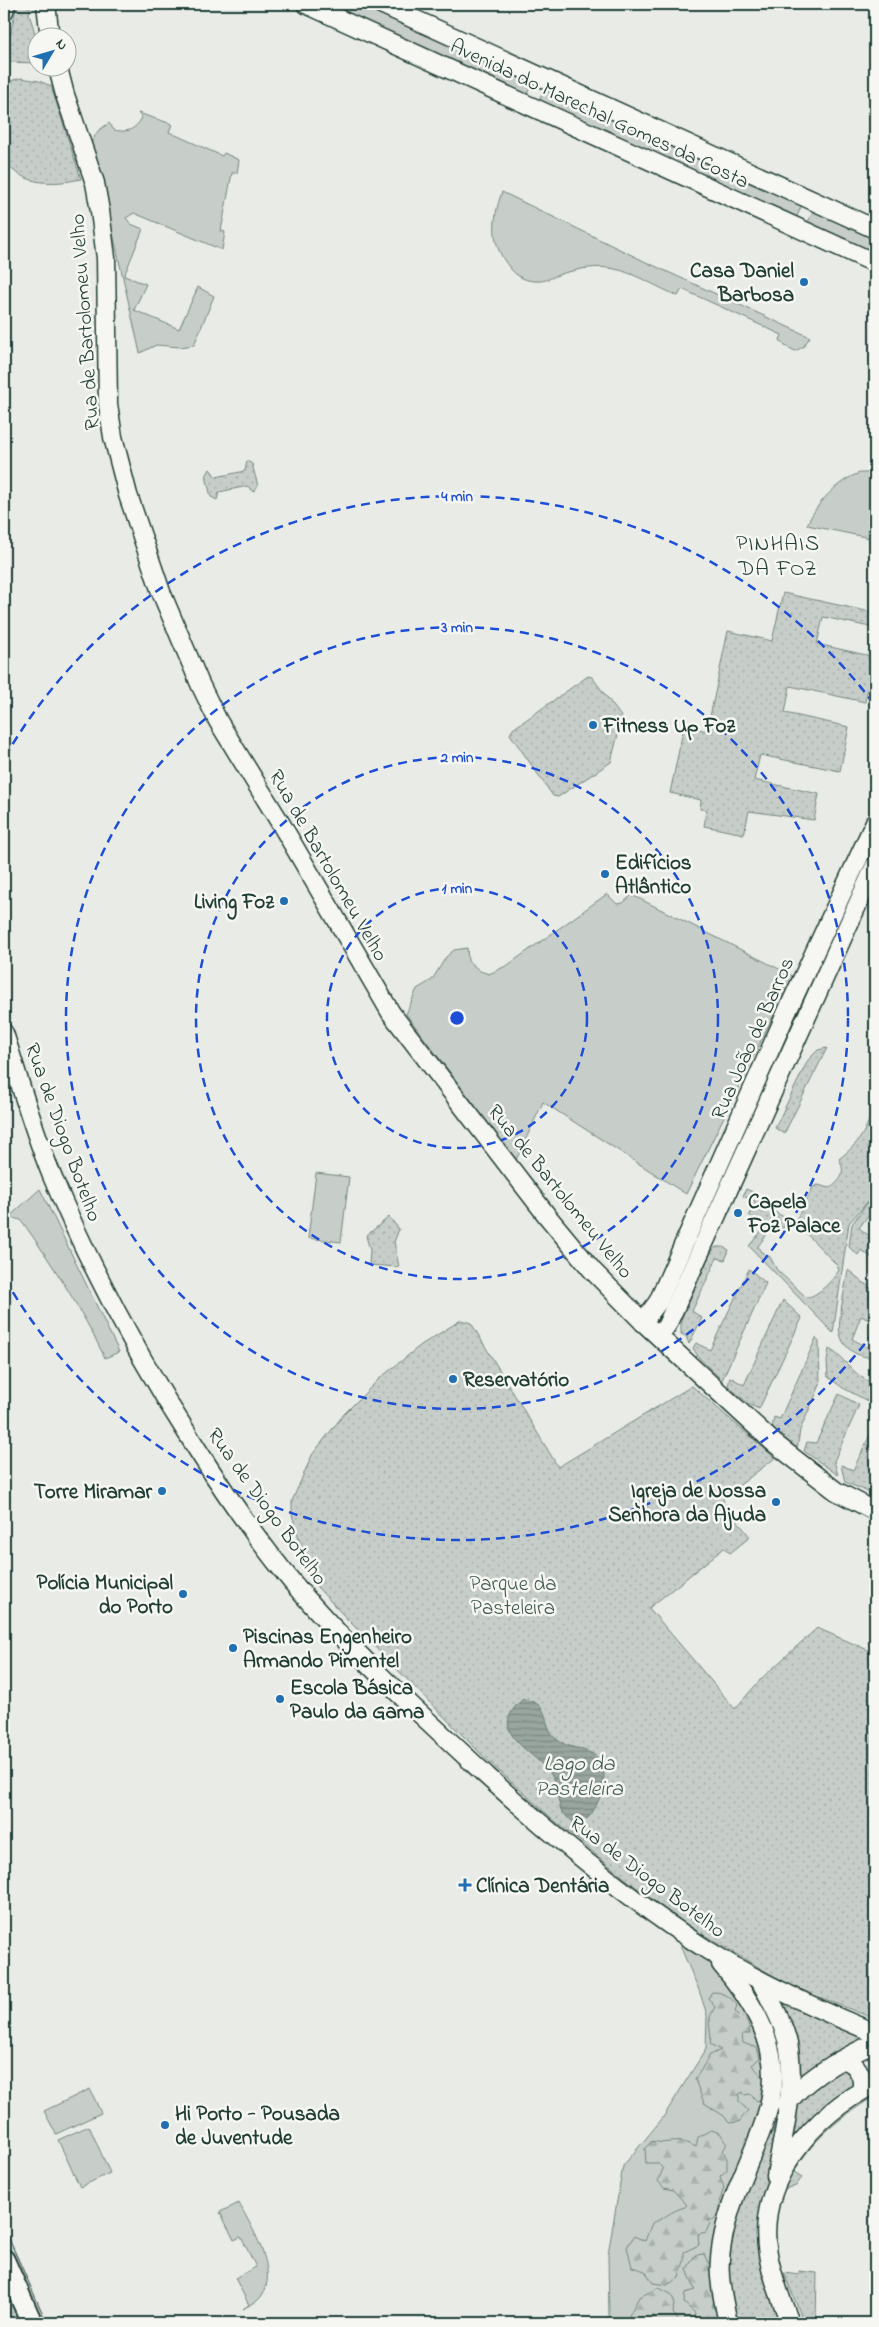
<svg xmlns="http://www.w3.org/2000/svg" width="879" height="2327" font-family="'Indie Flower',sans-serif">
<defs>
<pattern id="forest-firs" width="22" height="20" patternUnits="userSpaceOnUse" patternTransform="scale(1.25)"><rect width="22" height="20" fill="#c7cec9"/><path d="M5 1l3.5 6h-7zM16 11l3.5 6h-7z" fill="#aab2ad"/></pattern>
<pattern id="park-dots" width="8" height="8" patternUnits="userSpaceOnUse" patternTransform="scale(1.25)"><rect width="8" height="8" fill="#c7cec9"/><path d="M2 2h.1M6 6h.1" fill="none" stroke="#aab2ad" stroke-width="1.8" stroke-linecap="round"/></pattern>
<pattern id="water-rules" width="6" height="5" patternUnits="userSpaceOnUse" patternTransform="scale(1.25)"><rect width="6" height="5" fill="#99a6a0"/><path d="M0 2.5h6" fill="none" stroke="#7c8883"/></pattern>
</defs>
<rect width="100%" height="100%" fill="#e9ebe7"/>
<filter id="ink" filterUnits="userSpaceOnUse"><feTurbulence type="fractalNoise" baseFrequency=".02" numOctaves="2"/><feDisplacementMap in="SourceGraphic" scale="10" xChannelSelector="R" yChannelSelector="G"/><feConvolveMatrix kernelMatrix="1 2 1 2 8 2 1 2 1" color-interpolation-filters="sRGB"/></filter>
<g filter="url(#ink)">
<g fill="#c7cec9" stroke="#73867e">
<path d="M318 4H369L533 80 526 97Z"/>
<path d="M546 86 803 202 795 221 538 103Z"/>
<path d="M138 113 172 124 169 132 222 156 224 153 239 160 237 173H232L221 231 225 232 222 250 134 213 126 218 131 224 143 229 124 276 146 284 134 310 179 329 198 287 214 296 194 345 180 347 156 345 140 353 100 176 91 143 98 131 109 123 114 130C128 133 134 130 142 118Z"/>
<path d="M502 192 646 262 810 337 803 347 795 351 785 346 780 340 782 335 682 289 678 296C661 289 632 272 615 269 598 265 577 269 561 274 554 276 547 281 540 281 527 282 517 277 510 268 490 244 492 220 502 192Z"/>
<path d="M815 208 875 235V258L806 226Z"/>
<path d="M860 473H875V539L807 525C816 504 838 480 860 473Z"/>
<path d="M607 894 617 904 623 903 632 895 640 899 793 976 686 1194 543 1102 516 1160 406 1014 417 989 432 980 446 957 454 950 467 948 468 961 480 971 489 974 508 965Z"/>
<path d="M316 1173 349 1177 341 1242 308 1238Z"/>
<path d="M40 1189 119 1352 105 1358C82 1310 52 1263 21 1220L9 1217Z"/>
<path d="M685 1942 705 1954 730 1982 753 2022 762 2049 765 2075 721 2323H615L609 2316 608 2254 623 2166 662 2119 706 2049 707 2015 699 1990 681 1948V1944Z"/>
<path d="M90 2089 101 2113 56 2134 44 2111Z"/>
<path d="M89 2126 110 2173 80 2187 58 2140Z"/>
<path d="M239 2203C251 2227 284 2277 257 2301 253 2304 247 2306 243 2309L249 2305 235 2278 256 2267 241 2237 234 2240 220 2212Z"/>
</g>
<g fill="url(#forest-firs)" stroke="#73867e">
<path d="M712 1992C724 1992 729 1996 737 2005L735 2012C747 2020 748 2018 750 2034H742L743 2043 757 2048 760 2058 752 2065 767 2081 765 2097 757 2101 750 2094 744 2095 743 2092 739 2094V2102L748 2110 739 2122 729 2123 724 2116 704 2103 695 2080 710 2055 721 2050 710 2044C713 2027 704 2025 715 2007L708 1998Z"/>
<path d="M711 2130 720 2133 727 2143 723 2151 727 2159V2170L720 2176 724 2188 720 2200 724 2210 714 2220H708L710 2223 706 2232 698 2234 699 2245 684 2252V2261L679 2278 667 2285 653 2283 645 2271 632 2267 627 2247 634 2236 645 2241 652 2223C666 2218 670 2211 685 2207L687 2205 673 2190 664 2188 658 2181 663 2169 658 2163H646L645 2148 652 2141C672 2146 676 2136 696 2147L698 2137Z"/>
<path d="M704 2254 708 2263 713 2264 719 2291 712 2306 725 2323H684L685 2319 693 2321 695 2313 684 2303 685 2293 695 2290 687 2269 695 2255Z"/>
<path d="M658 2288 671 2294 674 2301 673 2313 680 2323H625L639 2297Z"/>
</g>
<g fill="url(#park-dots)" stroke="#73867e">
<path d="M17 4H31L29 14 37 39V63L4 62Z"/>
<path d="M21 78 39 81 51 86 81 179C52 185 24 186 4 161V86L10 81Z"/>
<path d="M247 461 252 464 258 486 253 492 248 486 219 492 217 500 211 497 206 476 210 469 216 477 245 471Z"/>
<path d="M783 593 875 613V628L823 617 817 644 875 657V685L869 683 865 702 790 686 785 713 849 727 840 771 760 755 754 780 819 794 814 820 749 811 744 834 704 826 707 810 700 809 701 800 670 793 684 726 707 731 728 631 772 641Z"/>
<path d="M588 676 592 677 622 718 611 762 558 797 553 796 510 734 513 729Z"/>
<path d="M827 1048 784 1134 775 1128 808 1060 818 1050Z"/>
<path d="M875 1100V1206L859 1228 875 1240V1260L861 1250 858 1255 849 1247 852 1224 870 1199 849 1223 833 1333 749 1246 765 1227 749 1215 755 1201 743 1196 746 1189 769 1200 765 1207 788 1219 783 1228 771 1221 765 1237 758 1246 760 1251 770 1257 777 1270 806 1297C816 1298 834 1279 839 1270L836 1264 795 1222 813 1187 818 1185 829 1188C842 1182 846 1171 839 1159 863 1140 867 1129 875 1100Z"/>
<path d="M389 1217 399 1229 394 1242 399 1267 369 1265 370 1250 366 1236Z"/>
<path d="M716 1247H723L729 1250 725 1260 717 1258 692 1311 702 1318 689 1344 686 1336 681 1334V1320L711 1252Z"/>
<path d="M749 1269 766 1283 722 1380 699 1358 693 1348 696 1343 710 1350Z"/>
<path d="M848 1270 873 1290 869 1297 875 1303V1323L861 1316 852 1339 875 1351 868 1357C855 1356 843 1347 840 1334 837 1324 846 1283 848 1270Z"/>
<path d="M783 1300 802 1318 759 1409 750 1405 728 1386 730 1377 744 1385Z"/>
<path d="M461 1320 471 1323 558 1467 692 1386 775 1458 724 1497 723 1502 750 1537 730 1553 724 1548 649 1608 735 1709 761 1679 817 1628 875 1653V2019L789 1985 685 1924 638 1889 555 1821 489 1762 348 1620 317 1587 308 1572 292 1514V1501L312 1455 344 1414 379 1379 421 1345Z"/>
<path d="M816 1338 819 1342 820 1385 800 1430 797 1449 772 1428 774 1417 780 1419Z"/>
<path d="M829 1349C846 1358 856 1380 875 1383V1405L843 1388 828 1377 827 1362Z"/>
<path d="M839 1394 859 1405 834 1461 838 1475 804 1451 807 1442 816 1443Z"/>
<path d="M874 1427 875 1495 845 1482 841 1465 853 1470Z"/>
<path d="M787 2003 870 2039 796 2089 781 2010Z"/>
<path d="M841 2064 859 2082 785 2164 792 2103Z"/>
<path d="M875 2088V2096C842 2116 813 2138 794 2172L802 2177 796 2186 783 2189 810 2137Z"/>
<path d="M782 2117 763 2216 784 2323H735L726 2259 740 2202 765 2142Z"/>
<path d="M799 2271 817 2273 816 2323H804L784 2273 799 2275Z"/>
<path d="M4 2282 23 2323H8L4 2317Z"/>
</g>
<path fill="url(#water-rules)" stroke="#687c75" d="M523 1699C554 1704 540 1725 556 1739 573 1752 590 1745 604 1765 605 1784 601 1802 588 1818L572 1821C569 1818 563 1814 561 1810 557 1799 558 1784 550 1773 533 1750 484 1732 523 1699Z"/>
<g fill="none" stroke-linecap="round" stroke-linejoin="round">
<g stroke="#1f3d34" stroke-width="21">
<g id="secondary">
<path d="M46 4 50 38"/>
<path d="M306 4 875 263"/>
<path d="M381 4 875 229"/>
<path d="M4 11 6 4"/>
<path d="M58 68 65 95 95 183 100 211 106 258 108 404 113 437 128 495 161 592 200 684 218 721 281 824 391 1013 548 1217 592 1270 643 1322 774 1443 836 1491 875 1511"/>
<path d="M4 1033C19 1080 33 1130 52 1176 92 1271 141 1362 197 1449 226 1495 258 1541 293 1583 352 1652 421 1715 488 1777 557 1839 630 1901 709 1951 761 1984 819 2010 875 2033"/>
<path d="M643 1322 658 1302 786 1014 875 822"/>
<path d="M659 1336 667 1325 875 866"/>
<path d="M721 1964C748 1996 773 2033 773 2076 773 2113 752 2151 739 2185 730 2208 722 2234 720 2259 718 2279 724 2303 728 2323"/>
<path d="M761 1982C773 2005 788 2030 790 2057 794 2097 782 2137 776 2176"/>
<path d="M841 2060C856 2060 865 2077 861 2091"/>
<path d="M786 2105C805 2078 846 2056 875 2043"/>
<path d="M790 2323C782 2301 772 2278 768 2254 755 2181 814 2113 875 2084"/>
</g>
</g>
<g stroke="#1f3d34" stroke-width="24">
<path id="primary" d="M4 2260 32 2323"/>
</g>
<use href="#secondary" stroke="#f6f6f2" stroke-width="18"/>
<use href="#primary" stroke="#f6f6f2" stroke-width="20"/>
<path stroke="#1f3d34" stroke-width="1" d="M4 2228 47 2323"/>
</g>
</g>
<g fill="none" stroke="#1d4ed8" stroke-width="2.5" stroke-dasharray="9 6">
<circle cx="457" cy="1018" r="130"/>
<circle cx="457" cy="1018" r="261"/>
<circle cx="457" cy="1018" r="391"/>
<path d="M874 1332A522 522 0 0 1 5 1279M5 757A522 522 0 0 1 874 704"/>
</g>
<g fill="#1f6fb2" stroke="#f6f6f2" stroke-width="2">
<circle cx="804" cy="282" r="5"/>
<circle cx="593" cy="725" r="5"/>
<circle cx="605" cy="874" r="5"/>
<circle cx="284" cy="901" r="5"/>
<circle cx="738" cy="1213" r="5"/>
<circle cx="453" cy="1379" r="5"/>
<circle cx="162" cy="1491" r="5"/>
<circle cx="776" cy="1502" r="5"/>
<circle cx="183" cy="1594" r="5"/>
<circle cx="233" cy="1648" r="5"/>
<circle cx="280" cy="1699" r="5"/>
<path d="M462.5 1877.5h5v5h5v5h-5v5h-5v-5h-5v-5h5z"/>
<circle cx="165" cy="2125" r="5"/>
</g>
<g text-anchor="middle" stroke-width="5" stroke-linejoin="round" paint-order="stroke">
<g font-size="21" fill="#1f3d34" stroke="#f6f6f2">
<text transform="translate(600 113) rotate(25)" y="7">Avenida do Marechal Gomes da Costa</text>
<text transform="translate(84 322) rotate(-94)" y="7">Rua de Bartolomeu Velho</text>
<text transform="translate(329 865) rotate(60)" y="7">Rua de Bartolomeu Velho</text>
<text transform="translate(752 1038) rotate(-66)" y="7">Rua João de Barros</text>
<text transform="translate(64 1132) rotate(70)" y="7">Rua de Diogo Botelho</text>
<text transform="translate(561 1191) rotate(51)" y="7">Rua de Bartolomeu Velho</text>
<text transform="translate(268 1506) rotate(54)" y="7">Rua de Diogo Botelho</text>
<text transform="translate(648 1876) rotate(37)" y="7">Rua de Diogo Botelho</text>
</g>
<g font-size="21" font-weight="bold" fill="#1f3d34" stroke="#f6f6f2" text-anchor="start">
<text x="794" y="277" text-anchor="end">Casa Daniel<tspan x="794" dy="24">Barbosa</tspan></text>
<text x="603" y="732">Fitness Up Foz</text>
<text x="615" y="869">Edifícios<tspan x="615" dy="24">Atlântico</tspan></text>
<text x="274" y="908" text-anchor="end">Living Foz</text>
<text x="748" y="1208">Capela<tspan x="748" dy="24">Foz Palace</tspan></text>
<text x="463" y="1386">Reservatório</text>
<text x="766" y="1497" text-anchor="end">Igreja de Nossa<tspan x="766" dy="24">Senhora da Ajuda</tspan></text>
<text x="152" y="1498" text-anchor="end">Torre Miramar</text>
<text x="173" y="1589" text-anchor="end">Polícia Municipal<tspan x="173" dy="24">do Porto</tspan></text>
<text x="243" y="1643">Piscinas Engenheiro<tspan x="243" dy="24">Armando Pimentel</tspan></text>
<text x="290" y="1694">Escola Básica<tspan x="290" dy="24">Paulo da Gama</tspan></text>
<text x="476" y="1892">Clínica Dentária</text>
<text x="175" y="2120">Hi Porto - Pousada<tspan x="175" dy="24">de Juventude</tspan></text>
</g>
<g font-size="21" fill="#415a52" stroke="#f6f6f2">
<text x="513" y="1590">Parque da<tspan x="513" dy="24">Pasteleira</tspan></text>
</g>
<g font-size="22" letter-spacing="1" fill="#1f3d34" stroke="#f6f6f2">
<text x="778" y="550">PINHAIS<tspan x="778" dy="25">DA FOZ</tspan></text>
</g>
<g font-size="22" font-style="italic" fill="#445c54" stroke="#f6f6f2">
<text x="579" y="1770">Lago da<tspan x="579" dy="25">Pasteleira</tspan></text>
</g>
</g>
<circle cx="457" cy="1018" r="8" fill="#1d4ed8" stroke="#f6f6f2" stroke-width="2.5"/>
<g font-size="15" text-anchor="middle" font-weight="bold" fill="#1d4ed8" stroke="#f6f6f2" stroke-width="5" stroke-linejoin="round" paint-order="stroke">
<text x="457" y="501">4 min</text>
<text x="457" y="632">3 min</text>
<text x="457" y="762">2 min</text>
<text x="457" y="893">1 min</text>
</g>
<rect width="879" height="2327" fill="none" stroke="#f6f6f2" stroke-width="20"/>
<rect x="10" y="10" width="859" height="2307" fill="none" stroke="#1f3d34" stroke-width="2" filter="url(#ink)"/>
<g transform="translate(52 52) rotate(52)"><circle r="24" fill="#f6f6f2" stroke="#a0aca6"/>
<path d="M0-4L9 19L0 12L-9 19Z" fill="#1f6fb2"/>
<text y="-8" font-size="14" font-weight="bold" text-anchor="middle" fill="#1f3d34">N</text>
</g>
</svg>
